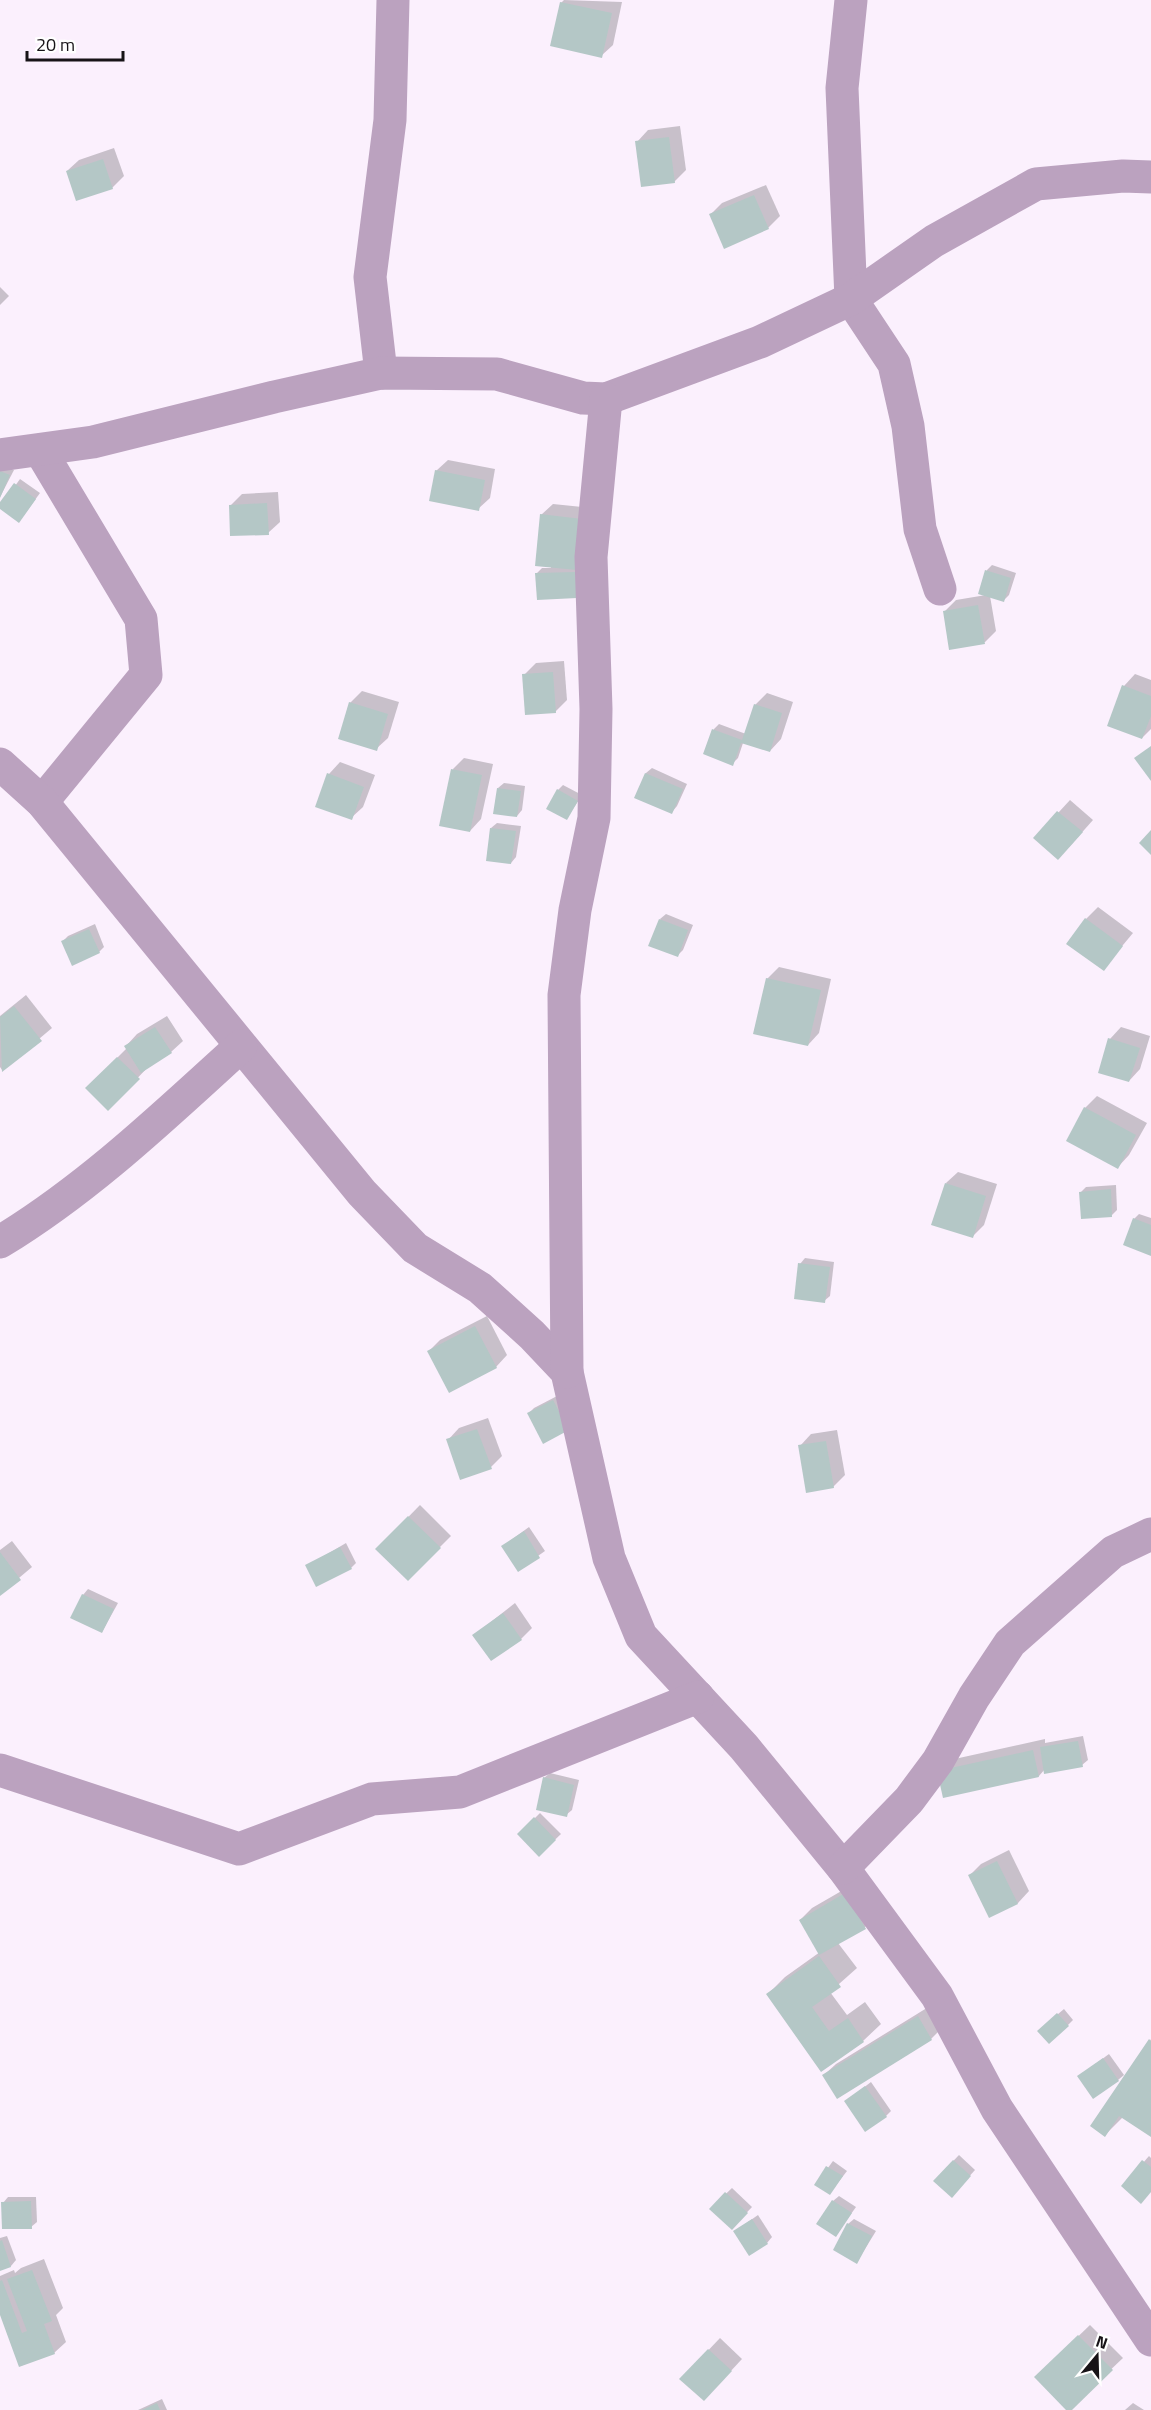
<svg xmlns="http://www.w3.org/2000/svg" width="1151" height="2410" font-family="'Titillium Web',sans-serif">
<rect width="100%" height="100%" fill="#fbf0fd"/>
<g fill="#0003">
<path d="M564 0 622 2 613 45 601 56 561 3Z"/>
<path d="M680 126 686 170 674 182 637 142 648 130Z"/>
<path d="M114 148 124 176 112 188 67 171 79 160Z"/>
<path d="M766 185 780 216 768 228 711 214 722 203Z"/>
<path d="M0 287 9 296 0 305Z"/>
<path d="M448 460 495 469 490 498 478 509 436 471Z"/>
<path d="M1 465 14 470 0 497V466Z"/>
<path d="M20 479 40 493 24 515 0 507Z"/>
<path d="M278 492 280 522 268 533 230 506 242 494Z"/>
<path d="M553 504 592 508 582 591 536 574 542 568H551L541 515Z"/>
<path d="M992 565 1016 573 1009 595 1003 601 990 596 996 631 985 642 950 648 944 612 956 600 986 595 979 593 987 570Z"/>
<path d="M564 661 567 700 555 712 524 675 536 663Z"/>
<path d="M1135 674 1151 680V729L1142 738 1124 686Z"/>
<path d="M362 691 399 702 388 738 376 749 350 703Z"/>
<path d="M767 693 793 702 781 739 770 751 743 743 738 758 732 764 705 753 714 729 719 724 746 734 755 705Z"/>
<path d="M464 758 493 764 481 819 470 831 453 769Z"/>
<path d="M340 762 375 775 363 807 351 818 329 774Z"/>
<path d="M652 768 687 784 677 806 672 812 636 797 646 773Z"/>
<path d="M504 783 525 786 522 810 517 816 498 788Z"/>
<path d="M563 785 582 795 567 818 558 790Z"/>
<path d="M1070 800 1093 820 1069 847 1035 838Z"/>
<path d="M497 823 521 826 516 857 511 863 491 828Z"/>
<path d="M1098 907 1133 933 1103 969 1086 919Z"/>
<path d="M666 914 693 925 683 950 678 955 660 919Z"/>
<path d="M95 924 104 947 99 952 63 941 68 936Z"/>
<path d="M779 967 831 979 819 1033 808 1045 767 979Z"/>
<path d="M26 995 52 1028 2 1070 0 1067V1016Z"/>
<path d="M167 1016 183 1041 171 1052 149 1066 108 1109 87 1088 127 1048 126 1046 137 1034Z"/>
<path d="M1121 1027 1150 1036 1140 1069 1129 1081 1110 1039Z"/>
<path d="M1097 1096 1147 1123 1129 1155 1118 1167 1085 1108Z"/>
<path d="M958 1172 997 1184 984 1225 973 1236 946 1183Z"/>
<path d="M1116 1185 1117 1210 1112 1215 1080 1193 1086 1187Z"/>
<path d="M1139 1214 1151 1218V1254L1134 1219Z"/>
<path d="M805 1258 834 1262 830 1296 824 1301 800 1264Z"/>
<path d="M487 1316 507 1355 496 1367 429 1351 440 1340Z"/>
<path d="M559 1395 574 1423 529 1413 534 1408Z"/>
<path d="M488 1418 502 1456 491 1467 448 1440 459 1428Z"/>
<path d="M837 1430 845 1475 833 1487 800 1446 811 1434Z"/>
<path d="M420 1505 451 1536 408 1579 377 1549Z"/>
<path d="M529 1527 545 1551 518 1570 503 1546Z"/>
<path d="M12 1541 32 1567 0 1594V1550Z"/>
<path d="M346 1543 356 1563 351 1568 307 1566Z"/>
<path d="M88 1589 118 1603 102 1632 83 1595Z"/>
<path d="M515 1603 532 1628 521 1639 474 1635Z"/>
<path d="M1083 1736 1088 1760 1082 1765 1045 1769 1039 1776 944 1796 950 1760 1045 1739V1743Z"/>
<path d="M550 1773 579 1780 572 1810 566 1815 544 1778Z"/>
<path d="M540 1813 561 1834 539 1855 519 1834Z"/>
<path d="M1009 1850 1029 1891 1018 1903 990 1916 970 1875 981 1864Z"/>
<path d="M857 1882 877 1916 865 1927 838 1943 857 1968 830 1992 847 2015 865 2002 881 2024 863 2041 821 2070 768 1994 785 1977 820 1952 800 1920 812 1908Z"/>
<path d="M930 2006 943 2027 931 2039 824 2075 836 2064Z"/>
<path d="M1064 2009 1073 2020 1068 2025H1045Z"/>
<path d="M1151 2039V2135L1123 2117 1105 2135Z"/>
<path d="M1109 2054 1124 2075 1118 2080 1079 2076Z"/>
<path d="M871 2082 891 2111 886 2116 846 2101Z"/>
<path d="M959 2155 975 2170 957 2190 935 2180Z"/>
<path d="M1149 2156 1151 2158V2191L1123 2186Z"/>
<path d="M833 2161 847 2171 830 2193 816 2184Z"/>
<path d="M732 2188 752 2207 732 2228 711 2208Z"/>
<path d="M839 2196 856 2207 836 2235 833 2201Z"/>
<path d="M8 2197H36L37 2222 31 2227 3 2203Z"/>
<path d="M758 2215 772 2237 767 2243 735 2231Z"/>
<path d="M854 2219 876 2231 857 2262 848 2224Z"/>
<path d="M7 2236 16 2260 11 2266 0 2269V2238Z"/>
<path d="M44 2259 63 2308 56 2315 66 2342 54 2353 20 2366 0 2311V2276L14 2270 15 2273 21 2268Z"/>
<path d="M1090 2325 1123 2358 1068 2410 1036 2377Z"/>
<path d="M720 2338 742 2359 715 2388 681 2379Z"/>
<path d="M162 2399 167 2410H138Z"/>
<path d="M1133 2403 1144 2410H1125Z"/>
</g>
<g fill="#b4c7c6">
<path d="M560 2 612 13 602 58 550 46Z"/>
<path d="M669 137 675 183 641 187 635 141Z"/>
<path d="M103 159 113 189 76 201 66 171Z"/>
<path d="M754 195 769 229 724 249 709 214Z"/>
<path d="M435 470 485 480 479 511 429 501Z"/>
<path d="M0 471 10 475 0 498Z"/>
<path d="M14 483 36 499 19 523 0 509V502Z"/>
<path d="M267 503 269 535 230 536 229 505Z"/>
<path d="M540 514 582 519 577 570 535 566Z"/>
<path d="M985 570 1011 578 1004 602 978 594Z"/>
<path d="M576 572 577 598 537 600 535 573Z"/>
<path d="M978 605 985 644 949 650 943 611Z"/>
<path d="M553 672 556 713 525 715 522 674Z"/>
<path d="M1122 685 1151 696V716L1142 739 1107 726Z"/>
<path d="M349 702 388 714 377 751 338 739Z"/>
<path d="M754 704 782 713 770 752 741 743 733 766 703 754 712 729 742 740Z"/>
<path d="M1151 746V781L1134 758Z"/>
<path d="M451 769 482 775 470 832 439 826Z"/>
<path d="M327 773 364 787 352 820 315 807Z"/>
<path d="M645 773 683 789 672 814 634 798Z"/>
<path d="M497 788 521 791 517 817 493 814Z"/>
<path d="M557 789 578 801 567 820 546 809Z"/>
<path d="M1057 811 1083 832 1058 860 1033 838Z"/>
<path d="M490 828 516 831 511 864 486 861Z"/>
<path d="M1151 830V855L1139 843Z"/>
<path d="M1085 918 1123 946 1104 971 1066 944Z"/>
<path d="M659 919 688 930 678 957 648 946Z"/>
<path d="M89 929 100 953 72 966 61 941Z"/>
<path d="M766 978 821 990 808 1046 753 1034Z"/>
<path d="M14 1006 42 1041 2 1072 0 1017Z"/>
<path d="M155 1027 172 1053 141 1073 124 1046Z"/>
<path d="M1108 1038 1140 1048 1129 1082 1098 1073Z"/>
<path d="M117 1057 140 1079 108 1111 85 1088Z"/>
<path d="M1084 1107 1136 1135 1118 1169 1066 1141Z"/>
<path d="M945 1183 986 1196 973 1238 931 1225Z"/>
<path d="M1111 1189 1112 1217 1081 1219 1079 1192Z"/>
<path d="M1133 1218 1151 1225V1256L1123 1245Z"/>
<path d="M798 1263 830 1267 825 1303 794 1299Z"/>
<path d="M475 1326 497 1368 449 1393 427 1351Z"/>
<path d="M553 1400 569 1430 543 1444 527 1413Z"/>
<path d="M477 1429 492 1469 460 1480 446 1439Z"/>
<path d="M826 1441 834 1488 806 1493 798 1445Z"/>
<path d="M408 1516 441 1548 408 1581 375 1549Z"/>
<path d="M524 1531 540 1558 518 1572 501 1546Z"/>
<path d="M340 1547 352 1569 316 1587 305 1565Z"/>
<path d="M0 1552 21 1580 0 1596Z"/>
<path d="M82 1594 114 1609 102 1633 70 1618Z"/>
<path d="M503 1613 522 1640 491 1661 472 1635Z"/>
<path d="M1078 1741 1083 1767 1044 1774 1040 1747Z"/>
<path d="M1033 1750 1039 1777 943 1798 937 1771Z"/>
<path d="M543 1777 574 1785 567 1817 536 1810Z"/>
<path d="M534 1817 556 1840 539 1857 517 1834Z"/>
<path d="M997 1861 1018 1904 989 1918 968 1875Z"/>
<path d="M845 1893 866 1929 819 1955 799 1920Z"/>
<path d="M819 1956 841 1987 812 2007 829 2031 848 2018 864 2042 821 2072 766 1994Z"/>
<path d="M1057 2013 1069 2026 1049 2044 1037 2031Z"/>
<path d="M918 2016 932 2040 837 2099 822 2075Z"/>
<path d="M1149 2039 1151 2041V2137L1119 2116 1105 2137 1090 2126Z"/>
<path d="M1103 2058 1119 2081 1093 2099 1077 2076Z"/>
<path d="M865 2086 887 2117 865 2132 844 2101Z"/>
<path d="M953 2160 971 2176 952 2198 933 2181Z"/>
<path d="M1142 2160 1151 2167V2192L1141 2204 1121 2186Z"/>
<path d="M826 2166 843 2176 830 2195 814 2185Z"/>
<path d="M725 2192 748 2213 732 2230 709 2209Z"/>
<path d="M832 2200 852 2213 836 2237 816 2224Z"/>
<path d="M31 2201 32 2229H2L1 2202Z"/>
<path d="M752 2219 768 2244 749 2256 733 2231Z"/>
<path d="M847 2223 872 2236 857 2264 833 2250Z"/>
<path d="M2 2240 11 2267 0 2271V2241Z"/>
<path d="M32 2270 52 2321 44 2324 55 2354 19 2367 0 2315V2281L2 2280 22 2333 27 2331 7 2279Z"/>
<path d="M1078 2335 1113 2370 1072 2410H1066L1034 2377Z"/>
<path d="M708 2349 732 2371 704 2401 679 2379Z"/>
<path d="M157 2403 160 2410H142Z"/>
</g>
<g fill="none" stroke-linecap="round" stroke-linejoin="round">
<g stroke="#bba2bf" stroke-width="33">
<path d="M851 0 842 88 851 299 894 364 908 426 920 529 940 589"/>
<path d="M381 373 370 277 390 120 393 0"/>
<path d="M40 450 141 619 146 675 42 802"/>
<path d="M0 455 93 442 274 397 381 373 497 374 583 398 606 399 760 342 851 299 934 241 1036 184 1123 176 1151 177"/>
<path d="M0 764 42 802 362 1193 415 1248 480 1288 532 1335 567 1372 609 1558 641 1636 744 1747 843 1868 937 1996 997 2109 1151 2340"/>
<path d="M0 1242C89 1188 164 1116 241 1046"/>
<path d="M567 1372 564 995 575 910 594 818 596 709 591 557 606 399"/>
<path d="M0 1770 239 1849 372 1799 460 1792 698 1697"/>
<path d="M843 1868 909 1800 938 1761 974 1697 1010 1643 1113 1552 1151 1534"/>
</g>
</g>
<g transform="translate(1097 2356) rotate(19)" stroke="#ffffff" stroke-width="4.5" paint-order="stroke">
<path d="M0-4.5L10 22L0 15L-10 22Z" fill="#171317"/>
<text y="-9" font-size="16" font-weight="bold" text-anchor="middle" fill="#171317">N</text>
</g>
<path d="M27 51v9h96v-9" fill="none" stroke="#171317" stroke-width="3"/>
<text x="36" y="51" font-size="18" fill="#171317" stroke="#ffffff" stroke-width="4.5" paint-order="stroke">20 m</text>
</svg>
